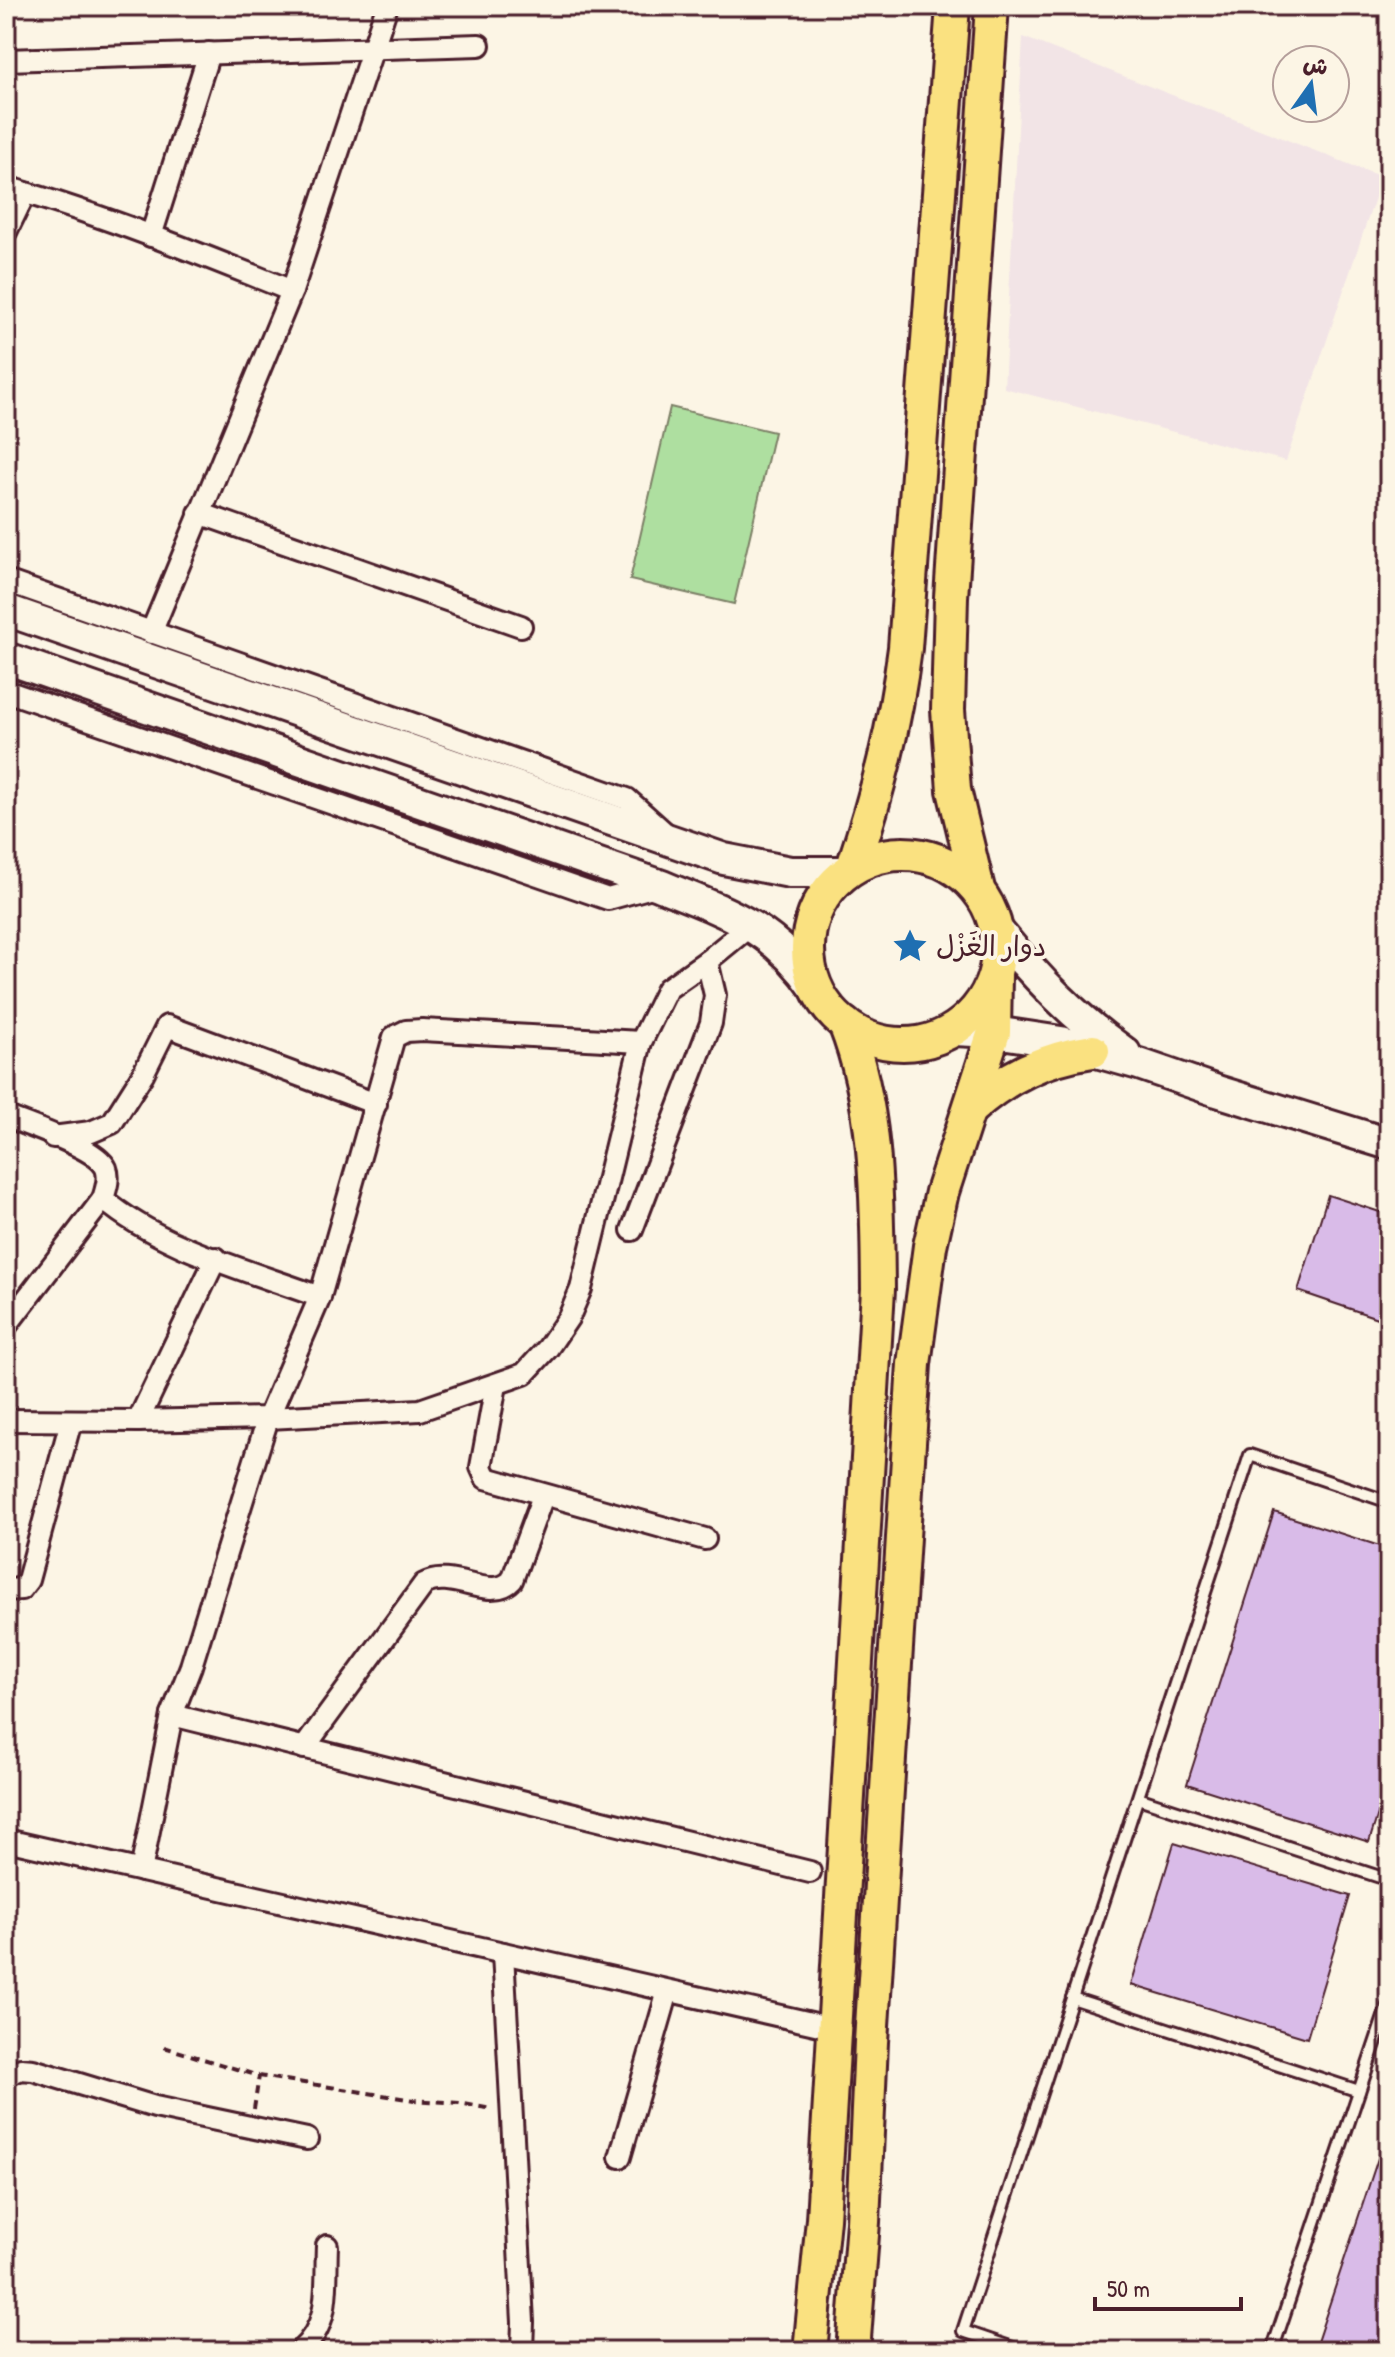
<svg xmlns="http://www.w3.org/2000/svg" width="1395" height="2357" font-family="'Patrick Hand','Playpen Sans Arabic',sans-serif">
<rect width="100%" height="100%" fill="#fcf5e5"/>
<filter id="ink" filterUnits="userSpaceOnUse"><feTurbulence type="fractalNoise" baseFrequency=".0125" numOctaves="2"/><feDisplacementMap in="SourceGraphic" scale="16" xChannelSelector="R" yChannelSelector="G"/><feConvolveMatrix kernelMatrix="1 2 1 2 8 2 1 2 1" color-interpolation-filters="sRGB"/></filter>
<g filter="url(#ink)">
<path fill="#f2e4e6" d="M1023 37 1382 177 1286 461 1004 388Z"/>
<path fill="#aedfa0" stroke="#7c7f66" stroke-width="2" d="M670 407 774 432 734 604 630 580Z"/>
<g fill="#d9bbe8" stroke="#4a1f2b" stroke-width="2">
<path d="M1328 1195 1389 1215V1322L1298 1291Z"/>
<path d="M1274 1512 1389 1549V1779L1369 1842 1187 1784Z"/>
<path d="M1174 1843 1350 1896 1307 2038 1131 1985Z"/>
<path d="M1389 2125V2351H1314Z"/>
</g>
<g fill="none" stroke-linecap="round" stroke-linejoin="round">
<g stroke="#4a1f2b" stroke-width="16">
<g id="lane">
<path d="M1138 1798 1389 1880"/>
<path d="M1072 1998 1359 2091"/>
<path d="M1022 2351 963 2331 1250 1455 1389 1502"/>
<path d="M1272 2351 1389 2002"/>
</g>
</g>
<g stroke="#4a1f2b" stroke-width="26">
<g id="street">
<path d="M6 60 479 45"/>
<path d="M6 187C103 215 198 253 292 291"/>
<path d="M6 232 25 193"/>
<path d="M151 236 209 53"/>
<path d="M199 513 521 626"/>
<path d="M6 581 627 799 666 834"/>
<path d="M151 633 292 291 387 6"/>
<path d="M6 691 608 899 659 885"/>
<path d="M6 1116C28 1126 96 1147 106 1168 110 1178 106 1189 103 1199 160 1248 250 1271 320 1297"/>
<path d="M53 1137 91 1132 112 1123 143 1074 167 1026 376 1104"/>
<path d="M632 1230 711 1023 715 995 707 961"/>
<path d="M6 1326 103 1199"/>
<path d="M496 1385 481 1467 486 1478 705 1539"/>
<path d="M6 1420 138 1421 268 1418 420 1410 524 1374 548 1348 569 1317 581 1289 641 1042 667 989 707 961 751 925"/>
<path d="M138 1421 216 1258"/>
<path d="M6 1590 21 1589 28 1580 71 1421"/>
<path d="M172 1715 810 1872"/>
<path d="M304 1748 424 1584C452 1568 491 1603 512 1580L543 1496"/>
<path d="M6 1840 833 2028"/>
<path d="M141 1871 172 1715 191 1666 268 1418 320 1297 394 1037 406 1031 422 1030 641 1042"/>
<path d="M503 1953 523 2322 522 2351"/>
<path d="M6 2076 21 2069 33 2070 155 2107 307 2139"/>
<path d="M620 2157 668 1991"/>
<path d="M300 2351C332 2323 325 2285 327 2246"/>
</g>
</g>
<g stroke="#4a1f2b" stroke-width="36">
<g id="secondary">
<path d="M6 610 724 859 790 872H847"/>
<path d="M6 658 659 885C726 912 773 926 816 989"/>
<path d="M998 931C1037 979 1074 1017 1125 1053"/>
<path d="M954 1030 994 1032 1061 1042 1139 1064 1217 1091 1389 1144"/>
</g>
</g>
<g stroke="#4a1f2b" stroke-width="38">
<g id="primary">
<circle cx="903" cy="949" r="95"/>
<path d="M853 867C878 792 895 726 905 648L953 6"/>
<path d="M978 889 954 790 948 710 951 597 992 6"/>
<path d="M970 1109C1007 1076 1044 1058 1093 1051"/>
<path d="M810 2351 823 2219 878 1289C877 1200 878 1108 845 1024"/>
<path d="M853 2351 863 2222 871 2042 914 1364 930 1246 942 1192 994 1032 995 976"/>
</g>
</g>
<g stroke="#4a1f2b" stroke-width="4" stroke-dasharray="8 6" stroke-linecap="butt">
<path d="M164 2047 259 2076 414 2100 459 2103 492 2109"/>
<path d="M254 2109 259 2076"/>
</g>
<use href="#lane" stroke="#fcf5e5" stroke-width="10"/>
<use href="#street" stroke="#fcf5e5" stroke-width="20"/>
<use href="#secondary" stroke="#fcf5e5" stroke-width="30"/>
<use href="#primary" stroke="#fae180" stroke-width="32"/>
</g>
</g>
<defs>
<g id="sight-bare" transform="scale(2.76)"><path d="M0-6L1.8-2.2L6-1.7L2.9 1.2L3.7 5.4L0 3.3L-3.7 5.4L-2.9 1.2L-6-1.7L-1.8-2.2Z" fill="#1f6fb2" stroke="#fcf5e5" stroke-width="2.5" paint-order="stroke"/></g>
</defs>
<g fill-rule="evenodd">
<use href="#sight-bare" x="910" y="946"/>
</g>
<g text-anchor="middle" stroke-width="8" stroke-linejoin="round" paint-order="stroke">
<g font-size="28" fill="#4a1f2b" stroke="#fcf5e5" text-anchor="start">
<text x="936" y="956">دوار الغَزْل</text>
</g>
</g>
<rect width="1395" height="2357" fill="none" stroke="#fcf5e5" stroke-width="32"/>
<rect x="16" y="16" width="1363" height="2325" fill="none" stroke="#4a1f2b" stroke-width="3" filter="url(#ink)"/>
<g transform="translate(1311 84) rotate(14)"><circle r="38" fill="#fcf5e5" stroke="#b59f9b" stroke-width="2"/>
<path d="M0-6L14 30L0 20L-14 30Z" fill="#1f6fb2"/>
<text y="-12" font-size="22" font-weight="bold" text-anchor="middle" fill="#4a1f2b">ش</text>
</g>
<path d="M1095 2297v12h146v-12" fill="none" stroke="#4a1f2b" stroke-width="4"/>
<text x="1107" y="2297" font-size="24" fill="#4a1f2b" stroke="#fcf5e5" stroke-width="6" paint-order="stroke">50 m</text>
</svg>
